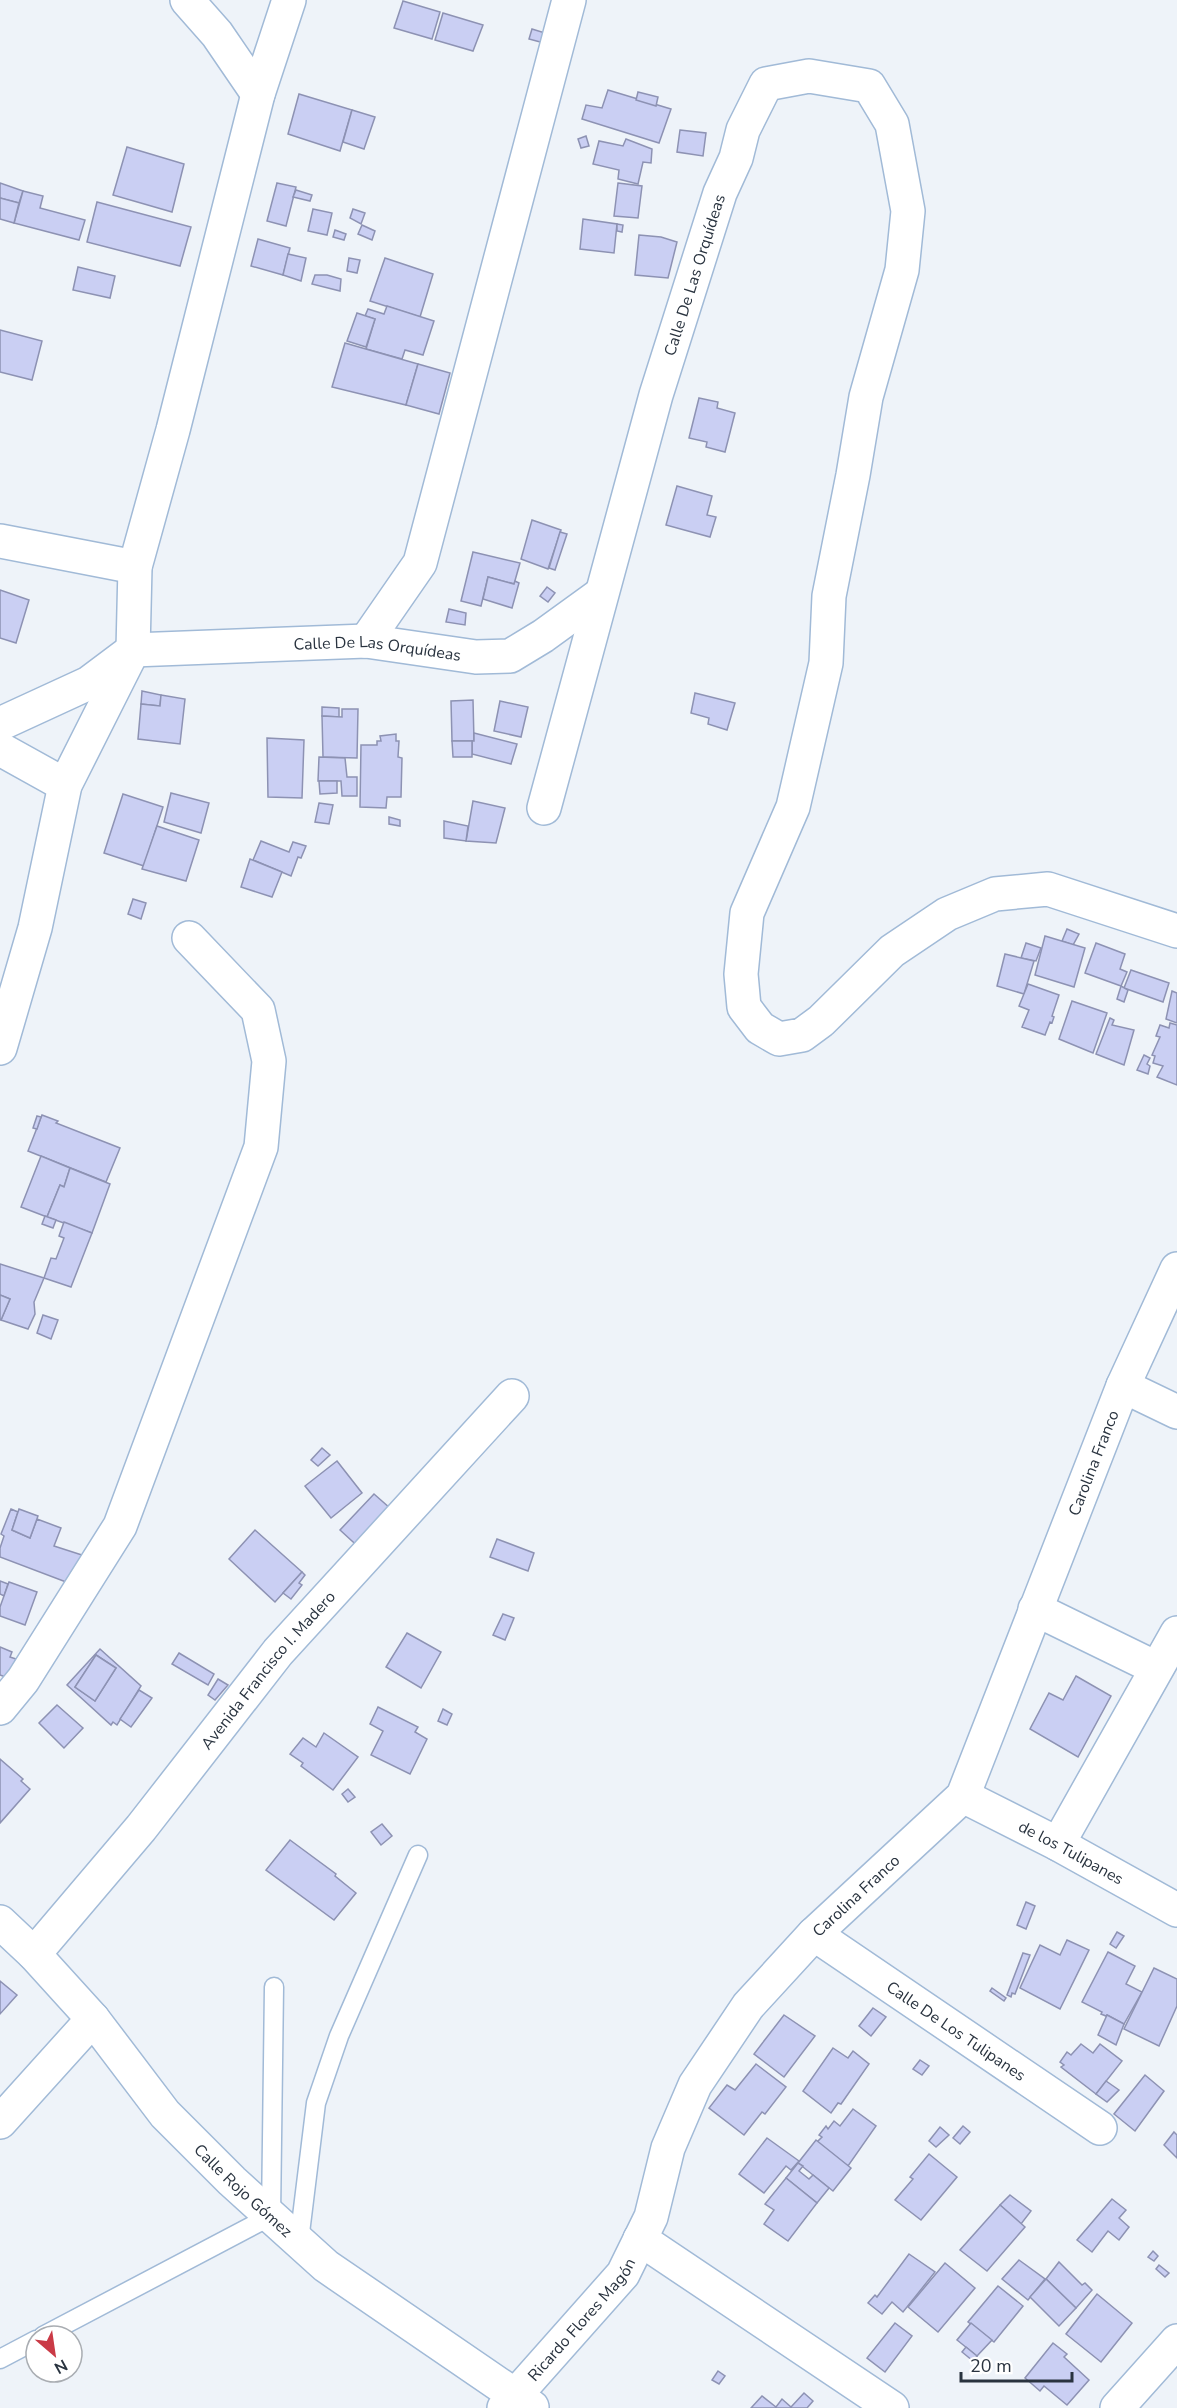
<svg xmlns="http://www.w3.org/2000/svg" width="1177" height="2408" font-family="'Nunito Sans',sans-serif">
<rect width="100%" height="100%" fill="#eef3f9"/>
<g fill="#cacff3" stroke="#8d92b3" stroke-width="1.5" fill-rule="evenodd">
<path d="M403 1 440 12 432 39 394 28Z"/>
<path d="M443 13 483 25 473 51 435 40Z"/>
<path d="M532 29 545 33 544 43 529 39Z"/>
<path d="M608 90 671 109 659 143 582 119 586 105 602 108Z"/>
<path d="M638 92 658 97 656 106 636 100Z"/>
<path d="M299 94 352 110 340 151 288 134Z"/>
<path d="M352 110 375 117 364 149 343 142Z"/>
<path d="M680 130 706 133 703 156 677 152Z"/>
<path d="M586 136 589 146 581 148 578 139Z"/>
<path d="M626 139 652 149 651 163 643 162 638 184 618 179 619 170 593 164 599 141 623 146Z"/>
<path d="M127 147 184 164 172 212 113 195Z"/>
<path d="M0 183 23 191 19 203 0 198Z"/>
<path d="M277 183 296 187 286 226 267 221Z"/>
<path d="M618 183 642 186 638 218 614 216Z"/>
<path d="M296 190 312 195 310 201 293 197Z"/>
<path d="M23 191 43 196 40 208 85 220 79 240 14 223Z"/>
<path d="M0 198 19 203 14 223 0 219Z"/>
<path d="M97 202 191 227 180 266 87 242Z"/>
<path d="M313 209 332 213 327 235 308 231Z"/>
<path d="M353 209 365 213 361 224 350 218Z"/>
<path d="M583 219 617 224 614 253 580 249Z"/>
<path d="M617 224 623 225 622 232 617 231Z"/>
<path d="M362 225 375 231 372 240 358 234Z"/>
<path d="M335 230 346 234 344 240 333 237Z"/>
<path d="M639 235 661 237 677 242 668 278 635 275Z"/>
<path d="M258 239 290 248 283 275 251 266Z"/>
<path d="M288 254 306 258 301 281 283 275Z"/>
<path d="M349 258 360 260 357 273 347 271Z"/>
<path d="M385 258 433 274 420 317 370 301Z"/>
<path d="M78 267 115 276 110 298 73 290Z"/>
<path d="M315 275H327L341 279 340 291 312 284Z"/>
<path d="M387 306 434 321 423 355 405 350 402 359 366 349 375 319 365 316 368 309 384 314Z"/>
<path d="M357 313 375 319 366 347 347 341Z"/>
<path d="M0 330 42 341 32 380 0 372Z"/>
<path d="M345 343 418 364 406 405 332 387Z"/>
<path d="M418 364 450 373 439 414 406 405Z"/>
<path d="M699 398 718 402 717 408 735 413 725 452 706 447 707 442 689 438Z"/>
<path d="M677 486 712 496 707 515 716 517 710 537 666 525Z"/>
<path d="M532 520 561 530 548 569 521 559Z"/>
<path d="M560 532 567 534 555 570 549 568Z"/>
<path d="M473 552 520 563 514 584 488 577 481 606 461 601Z"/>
<path d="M488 577 514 584 515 581 519 583 512 608 483 599Z"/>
<path d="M547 587 555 593 548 602 540 596Z"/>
<path d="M0 590 29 600 16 643 0 638Z"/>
<path d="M449 609 466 613 465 625 446 622Z"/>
<path d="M142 691 161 695 160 706 141 704Z"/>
<path d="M695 693 735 703 727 730 708 724 709 718 691 713Z"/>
<path d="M161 695 185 699 180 744 138 739 141 704 160 706Z"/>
<path d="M473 700 474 741H452L451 701Z"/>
<path d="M500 701 528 707 521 737 494 731Z"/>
<path d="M322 707 339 708V717L322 716Z"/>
<path d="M342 709H358L357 758 323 757 322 716 342 717Z"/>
<path d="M474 733 517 744 511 764 472 754V741H474Z"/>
<path d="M396 734V741H399L398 757 402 758 401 797H387L386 808 360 807 361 745H377V741H381L380 736Z"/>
<path d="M267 738 304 740 302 798 268 797Z"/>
<path d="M452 741H472V757H453Z"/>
<path d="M319 757 345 758 347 777H357V796H342L341 781H318Z"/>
<path d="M319 781H337V793L320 794Z"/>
<path d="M171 793 209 803 201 833 164 822Z"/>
<path d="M123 794 163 807 144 866 104 853Z"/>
<path d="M473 801 505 808 496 843 466 841Z"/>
<path d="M319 803 333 805 329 824 315 822Z"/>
<path d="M389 817 400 820V826L389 824Z"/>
<path d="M444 821 468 826 466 841 444 838Z"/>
<path d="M157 826 199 840 186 881 142 869Z"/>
<path d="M261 841 289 852 293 842 306 846 301 858 298 857 291 876 253 860Z"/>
<path d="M250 859 282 872 272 897 241 887Z"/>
<path d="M133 899 146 903 141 919 128 914Z"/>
<path d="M1067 929 1079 934 1073 945 1062 941Z"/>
<path d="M1045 936 1085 948 1074 987 1035 975Z"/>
<path d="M1026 943 1041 948 1036 961 1021 958Z"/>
<path d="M1096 943 1125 954 1120 969 1127 972 1121 986 1085 973Z"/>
<path d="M1005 954 1034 961 1024 994 997 986Z"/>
<path d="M1131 970 1169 983 1163 1002 1124 988Z"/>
<path d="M1028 984 1059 995 1052 1016 1054 1017 1052 1023 1050 1022 1045 1035 1022 1027 1029 1010 1019 1006Z"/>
<path d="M1121 986 1128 990 1124 1002 1117 999Z"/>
<path d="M1172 991 1177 993V1023L1166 1019Z"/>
<path d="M1072 1001 1107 1013 1093 1053 1059 1039Z"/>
<path d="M1110 1018 1114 1020 1112 1025 1134 1030 1124 1065 1096 1054Z"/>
<path d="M1170 1023 1177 1025V1085L1157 1077 1163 1066 1153 1063 1155 1056 1152 1055 1160 1037 1156 1036 1160 1025 1169 1028Z"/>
<path d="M1144 1055 1150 1058 1147 1064 1150 1066 1148 1074 1137 1070Z"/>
<path d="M42 1115 58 1121 56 1123 120 1148 106 1182 28 1151Z"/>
<path d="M37 1116 41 1117 37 1129 33 1128Z"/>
<path d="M41 1156 70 1168 64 1187 60 1185 47 1217 21 1207Z"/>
<path d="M70 1168 110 1184 92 1233 47 1217 60 1185 64 1187Z"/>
<path d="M45 1216 56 1220 53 1228 42 1224Z"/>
<path d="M64 1222 92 1233 71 1287 44 1278 51 1258 56 1259 64 1238 59 1236Z"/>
<path d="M0 1264 44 1278 34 1302 35 1314 28 1329 1 1320 10 1299 0 1295Z"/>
<path d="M0 1295 10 1299 1 1320 0 1319Z"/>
<path d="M43 1315 58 1320 51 1339 37 1333Z"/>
<path d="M322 1448 330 1455 318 1466 311 1460Z"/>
<path d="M337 1461 362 1493 331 1518 305 1486Z"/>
<path d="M374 1494 399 1516 364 1552 340 1530Z"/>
<path d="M11 1509 18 1512 12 1530 30 1538 37 1519 61 1528 54 1546 85 1556 74 1585 0 1557V1548L4 1536 1 1534Z"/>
<path d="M19 1509 38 1516 30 1538 12 1530Z"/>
<path d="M255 1530 302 1572 275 1602 229 1559Z"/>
<path d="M497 1539 534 1553 528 1571 490 1557Z"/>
<path d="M302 1572 305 1575 299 1583 302 1585 291 1599 283 1593Z"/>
<path d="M0 1581 8 1584 4 1596 0 1594Z"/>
<path d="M9 1582 37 1592 25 1625 0 1616V1607Z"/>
<path d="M503 1614 514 1618 505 1640 493 1635Z"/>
<path d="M407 1633 441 1652 421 1688 386 1667Z"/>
<path d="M0 1647 12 1652 10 1657 16 1659 8 1678 0 1675Z"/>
<path d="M100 1649 141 1686 117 1725 113 1722 111 1725 67 1685ZM96 1655 116 1668 95 1701 75 1687Z"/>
<path d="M179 1653 214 1674 208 1685 172 1664Z"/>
<path d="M96 1655 116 1668 95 1701 75 1687Z"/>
<path d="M1076 1676 1111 1696 1078 1757 1030 1729 1049 1693 1063 1700Z"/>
<path d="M218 1679 228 1685 215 1700 208 1695Z"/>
<path d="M139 1690 152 1698 131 1727 120 1719Z"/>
<path d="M57 1705 83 1728 64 1748 39 1723Z"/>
<path d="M378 1707 418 1727 415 1732 427 1739 410 1774 371 1755 383 1731 370 1724Z"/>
<path d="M443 1709 452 1714 447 1725 438 1721Z"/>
<path d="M324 1733 358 1757 333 1790 301 1766 303 1763 290 1754 303 1738 316 1747Z"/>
<path d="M0 1759 23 1779 21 1781 30 1789 0 1823Z"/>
<path d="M348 1789 355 1797 348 1802 342 1794Z"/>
<path d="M382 1824 392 1836 381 1845 371 1832Z"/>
<path d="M290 1840 336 1874 335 1876 356 1893 334 1920 266 1870Z"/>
<path d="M1026 1902 1035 1906 1026 1929 1017 1925Z"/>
<path d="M1117 1932 1124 1936 1116 1948 1110 1944Z"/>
<path d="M1067 1940 1089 1950 1060 2009 1020 1988 1040 1945 1060 1955Z"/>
<path d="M1108 1952 1135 1966 1126 1984 1142 1992 1124 2024 1107 2015 1106 2016 1101 2014 1102 2012 1082 2002Z"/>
<path d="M1023 1953 1030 1955 1015 1994 1012 1993 1011 1997 1007 1995Z"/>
<path d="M1154 1968 1177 1979V2006L1159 2046 1124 2029Z"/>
<path d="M0 1981 17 1995 0 2014Z"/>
<path d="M992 1988 1006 1998 1004 2001 990 1991Z"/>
<path d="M873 2008 886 2017 871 2036 859 2026Z"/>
<path d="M784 2015 815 2036 784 2077 754 2054Z"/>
<path d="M1107 2015 1124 2024 1116 2045 1098 2035Z"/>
<path d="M1081 2044 1093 2053 1100 2044 1122 2061 1096 2094 1061 2067 1064 2065 1060 2062 1067 2052 1071 2055Z"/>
<path d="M833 2048 848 2058 853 2051 869 2064 841 2104 838 2103 831 2113 803 2091Z"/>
<path d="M920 2060 929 2066 922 2075 913 2069Z"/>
<path d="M756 2064 786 2087 765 2114 762 2112 744 2135 709 2108 727 2085 735 2090Z"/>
<path d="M1145 2075 1164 2091 1135 2131 1114 2114Z"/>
<path d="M1106 2081 1119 2090 1107 2102 1096 2094Z"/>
<path d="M853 2109 876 2126 848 2166 817 2142 822 2137 819 2135 826 2126 828 2129 834 2121 840 2126Z"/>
<path d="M963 2126 970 2132 960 2144 953 2138Z"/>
<path d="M940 2127 949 2135 936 2147 929 2141Z"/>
<path d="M1174 2132 1177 2135V2158L1164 2145Z"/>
<path d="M767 2138 799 2161 791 2170 786 2166 764 2193 739 2174Z"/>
<path d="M816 2140 851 2168 833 2191 798 2163Z"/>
<path d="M929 2154 957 2177 921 2220 895 2200 913 2179 910 2177Z"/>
<path d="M798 2163 803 2166 799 2171 809 2179 813 2175 829 2188 817 2203 786 2178Z"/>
<path d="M786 2178 817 2203 788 2241 764 2224 774 2210 765 2204Z"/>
<path d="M1010 2195 1031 2211 1021 2224 1000 2205Z"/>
<path d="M1112 2199 1126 2210 1119 2218 1129 2227 1119 2240 1108 2231 1092 2252 1077 2240Z"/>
<path d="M1000 2205 1025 2227 987 2271 960 2250Z"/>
<path d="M1153 2251 1158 2256 1154 2261 1148 2257Z"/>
<path d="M909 2254 935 2272 903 2312 892 2302 882 2314 868 2303 875 2295 877 2297Z"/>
<path d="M1019 2260 1045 2279 1028 2300 1002 2279Z"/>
<path d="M1059 2262 1082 2285 1085 2283 1092 2290 1076 2308 1046 2279Z"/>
<path d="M945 2263 975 2288 938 2332 908 2307Z"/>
<path d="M1159 2265 1169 2273 1165 2277 1156 2269Z"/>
<path d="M1046 2279 1076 2308 1059 2326 1030 2297Z"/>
<path d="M998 2286 1023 2306 994 2342 968 2322Z"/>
<path d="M1097 2294 1132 2323 1101 2362 1066 2334Z"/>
<path d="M895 2323 912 2336 885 2372 867 2358Z"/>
<path d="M971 2323 992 2340 977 2356 957 2340Z"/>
<path d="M1053 2343 1067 2354 1064 2357 1089 2380 1067 2405 1044 2386 1040 2391 1025 2378Z"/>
<path d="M966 2347 977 2356 973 2361 962 2352Z"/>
<path d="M718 2371 725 2376 719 2384 712 2380Z"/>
<path d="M804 2393 813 2401 807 2408H751L762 2396 776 2407 782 2399 791 2407Z"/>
</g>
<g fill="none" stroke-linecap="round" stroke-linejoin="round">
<g stroke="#a1bad7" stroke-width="21">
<g id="service">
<path d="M299 2241 316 2103 339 2036 418 1855"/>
<path d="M43 2336 271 2216 274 1987"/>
<path d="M0 2359 36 2340"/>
</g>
</g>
<g stroke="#a1bad7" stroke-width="36">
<g id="minor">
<path d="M187 0 217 34 258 94"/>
<path d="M0 541 135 567"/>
<path d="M366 641 420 563 569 0"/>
<path id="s1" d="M0 724 89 683 133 650 366 641 476 657 510 656 543 636 601 594"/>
<path d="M0 749 65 785"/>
<path id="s2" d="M544 808 656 395 720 193 736 158 743 130 766 84 809 76 869 86 892 124 908 211 902 270 866 397 853 475 829 596 826 663 793 807 747 913 741 974 744 1007 760 1028 779 1039 802 1035 821 1021 892 951 947 914 995 894 1048 889 1177 931"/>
<path d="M0 1048 35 928 65 785 133 650 135 567 173 430 258 94 289 0"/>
<path d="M1123 1386 1177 1412"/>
<path d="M1035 1609 1156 1668"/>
<path d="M0 1708 23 1680 120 1526 261 1147 269 1061 258 1010 189 938"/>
<path id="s3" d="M963 1796 1058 1844 1177 1910"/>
<path d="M1058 1844 1177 1633"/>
<path id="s4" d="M0 1922 34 1954 93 2019 165 2114 232 2181 326 2266 532 2407"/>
<path id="s5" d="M814 1934 1100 2128"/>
<path id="s6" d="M34 1954 141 1828 278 1652 512 1396"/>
<path d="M0 2122 93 2019"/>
<path d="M640 2239 892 2408"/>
<path id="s7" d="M504 2408 623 2274 651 2217 668 2148 695 2085 748 2006 814 1934 963 1796 1123 1386 1177 1269"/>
<path d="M1117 2408 1177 2341"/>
</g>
</g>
<use href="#service" stroke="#fff" stroke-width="18"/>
<use href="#minor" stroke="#fff" stroke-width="33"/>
</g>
<g text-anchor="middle" stroke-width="4.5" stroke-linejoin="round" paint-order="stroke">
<g font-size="16" fill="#29333f" stroke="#fff">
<text dy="6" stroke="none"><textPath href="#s2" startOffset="554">Calle De Las Orquídeas</textPath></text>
<text dy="6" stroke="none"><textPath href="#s1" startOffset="398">Calle De Las Orquídeas</textPath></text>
<text dy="6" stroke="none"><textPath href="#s7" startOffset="1136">Carolina Franco</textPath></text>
<text dy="6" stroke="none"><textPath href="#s6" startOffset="368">Avenida Francisco I. Madero</textPath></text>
<text dy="6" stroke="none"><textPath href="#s3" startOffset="122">de los Tulipanes</textPath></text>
<text dy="6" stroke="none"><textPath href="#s7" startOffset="632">Carolina Franco</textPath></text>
<text dy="6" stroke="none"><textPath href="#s5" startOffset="172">Calle De Los Tulipanes</textPath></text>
<text dy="6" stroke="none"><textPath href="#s4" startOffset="363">Calle Rojo Gómez</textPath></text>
<text dy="6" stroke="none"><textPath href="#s7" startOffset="118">Ricardo Flores Magón</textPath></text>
</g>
</g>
<g transform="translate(54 2354) rotate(151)"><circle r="28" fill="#ffffff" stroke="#a9adb2" stroke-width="1.5"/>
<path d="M0-4.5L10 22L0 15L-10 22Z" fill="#ca3a46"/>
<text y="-9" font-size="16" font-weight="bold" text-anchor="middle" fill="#29333f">N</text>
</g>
<path d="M961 2372v9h111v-9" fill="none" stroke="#29333f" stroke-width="3"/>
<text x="970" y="2372" font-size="18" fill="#29333f" stroke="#ffffff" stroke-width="4.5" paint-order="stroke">20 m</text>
</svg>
